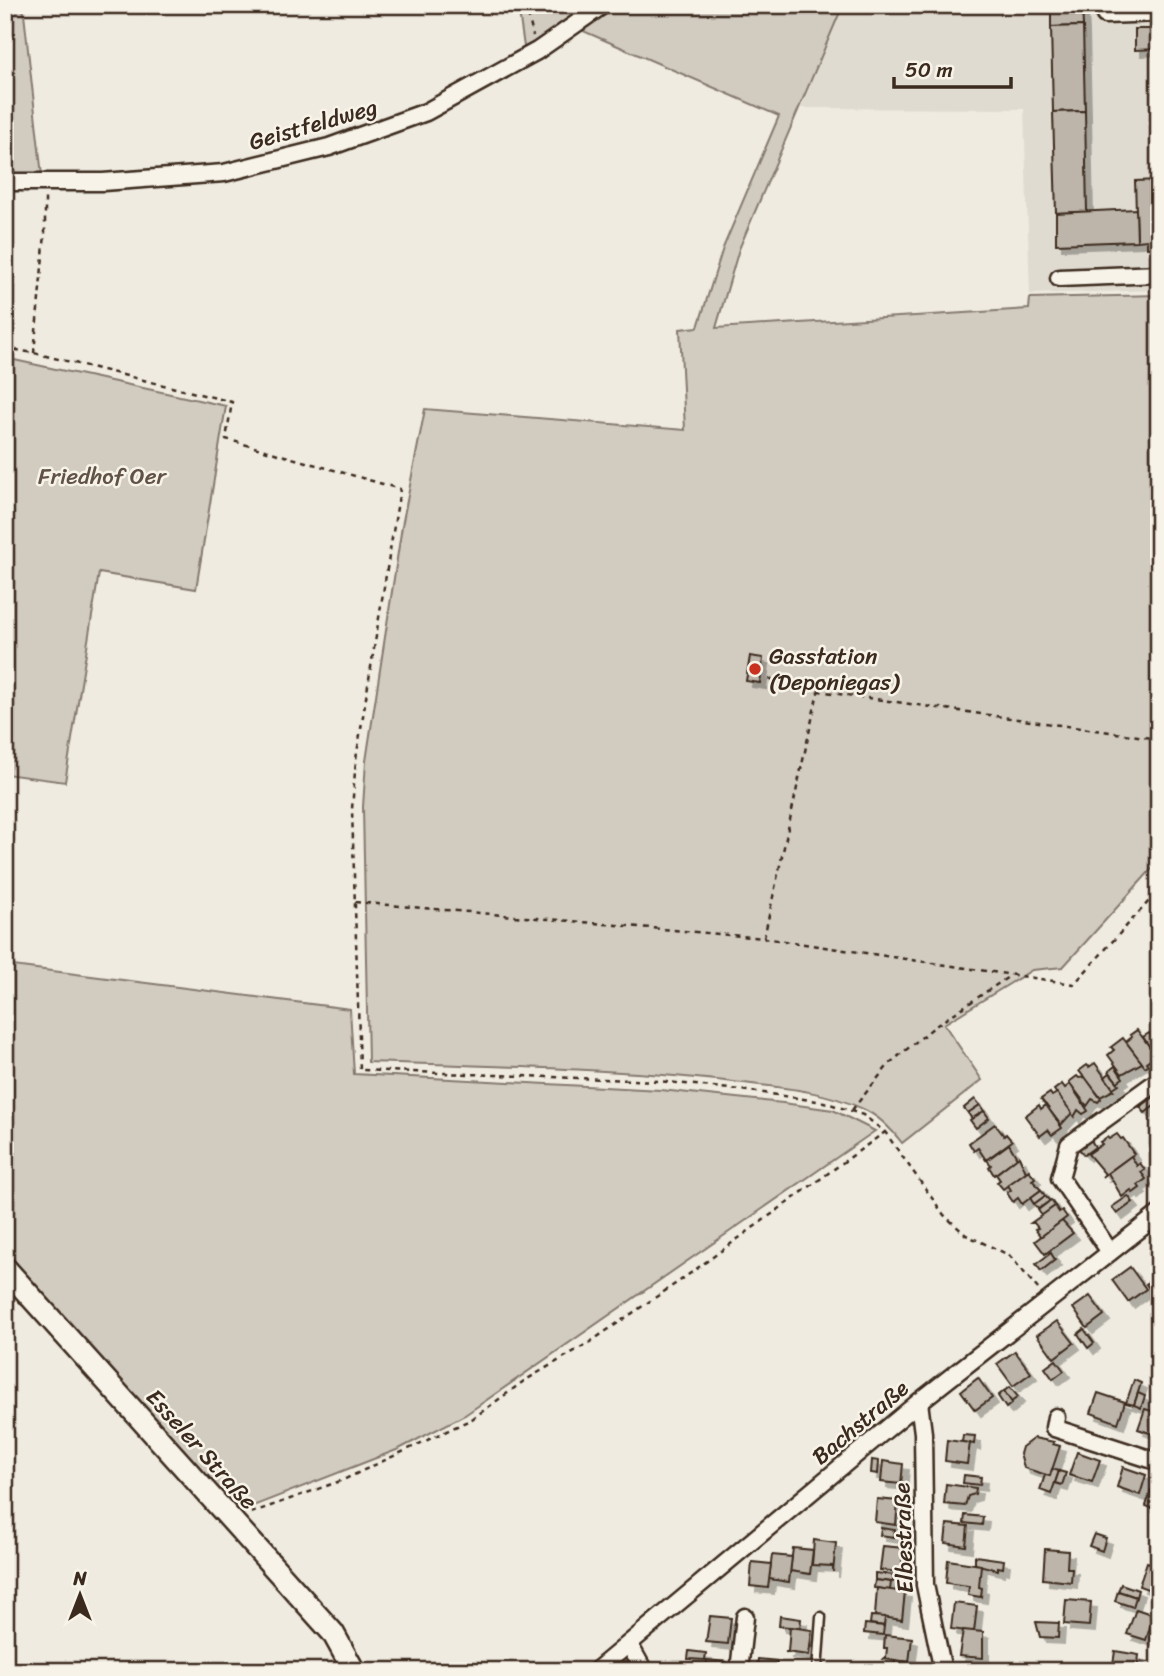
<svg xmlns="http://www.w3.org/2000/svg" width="1164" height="1676" font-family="Sriracha,sans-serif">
<defs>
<filter id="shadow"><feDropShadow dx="6" dy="6" stdDeviation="0" flood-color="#0004"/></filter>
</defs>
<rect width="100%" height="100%" fill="#efebe0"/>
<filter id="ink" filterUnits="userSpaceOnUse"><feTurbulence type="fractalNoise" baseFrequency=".0143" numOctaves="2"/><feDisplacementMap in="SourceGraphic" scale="14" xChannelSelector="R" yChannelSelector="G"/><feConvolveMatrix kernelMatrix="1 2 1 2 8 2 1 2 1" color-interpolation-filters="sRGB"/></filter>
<g filter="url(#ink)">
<path fill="#e0dbd0" d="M843 5H1159V290L1030 294 1024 109 801 108Z"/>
<g fill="#d1cbc0" stroke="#867a6f" stroke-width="2">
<path d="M5 5H23L42 176 5 177Z"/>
<path d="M518 5H593L525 54Z"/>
<path d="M615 5H843L739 249 716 328 1029 309 1030 298 1159 295V861L1063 967 1032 970 944 1024 982 1080 902 1143C892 1130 879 1116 863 1109 824 1090 776 1087 734 1082 613 1068 490 1066 368 1062L363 807 366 761 402 526 425 409 685 430 680 329 698 327 723 248 779 116 581 30Z"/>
<path d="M5 358 226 406 196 589 99 573 65 782 5 774 8 557 5 556Z"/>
<path d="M5 965 350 1009 354 1074 661 1090 783 1103 833 1110 875 1131 465 1415 399 1449 235 1513 5 1255Z"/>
</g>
<g fill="#bdb5aa" stroke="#3b2a1e" stroke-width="2" filter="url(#shadow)">
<path d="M1082 6 1083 26 1051 27V7Z"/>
<path d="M1083 26 1085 111 1053 112 1051 27Z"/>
<path d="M1135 29H1159V49L1135 50Z"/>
<path d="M1085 111 1087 212 1056 213 1053 112Z"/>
<path d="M1159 180V247L1147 248V240L1137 241 1135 181Z"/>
<path d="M1136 209 1137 241 1056 244V213Z"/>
<path d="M750 656 763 658 760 683 746 681Z"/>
<path d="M1137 1030 1156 1055 1146 1062 1148 1065 1145 1067 1126 1042 1132 1037 1130 1035Z"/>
<path d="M1149 1033 1159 1047 1154 1053 1143 1037Z"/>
<path d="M1123 1038 1142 1063 1122 1074 1108 1055 1114 1050 1111 1047Z"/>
<path d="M1095 1063 1114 1090 1100 1097 1079 1071 1087 1065 1089 1067Z"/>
<path d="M1115 1066 1123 1078 1117 1082 1109 1071Z"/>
<path d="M1110 1073 1119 1084 1113 1088 1105 1077Z"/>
<path d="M1077 1076 1079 1078 1085 1077 1101 1099 1098 1102 1092 1099 1087 1106 1069 1082Z"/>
<path d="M1062 1084 1065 1088 1070 1084 1088 1111 1083 1114 1078 1110 1074 1117 1054 1090Z"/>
<path d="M1050 1093 1052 1096 1057 1093 1072 1113 1061 1125 1041 1099Z"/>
<path d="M1158 1094V1103L1145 1113 1140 1107Z"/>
<path d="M975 1099 980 1105 968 1113 964 1108Z"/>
<path d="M980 1105 984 1111 972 1119 968 1113Z"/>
<path d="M1039 1105 1041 1109 1046 1105 1062 1128 1052 1135 1048 1130 1040 1136 1025 1116Z"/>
<path d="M984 1111 989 1118 976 1128 970 1120Z"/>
<path d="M995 1124 1004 1136 1006 1134 1012 1141 986 1160 978 1148 974 1151 969 1143Z"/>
<path d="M1117 1134 1121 1139 1123 1138 1134 1154 1102 1177 1105 1174 1088 1154 1102 1144 1100 1142 1107 1137 1109 1139Z"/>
<path d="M1091 1140 1095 1147 1084 1155 1079 1149Z"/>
<path d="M1009 1144 1017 1158 994 1175 989 1167 991 1165 987 1160Z"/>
<path d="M1019 1156 1026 1172 1003 1189 997 1182 1000 1180 996 1174Z"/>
<path d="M1131 1156 1137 1166 1140 1163 1145 1170 1141 1172 1146 1179 1138 1185 1140 1188 1133 1193 1131 1190 1122 1197 1108 1173Z"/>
<path d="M1029 1170 1035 1178 1032 1180 1041 1190 1022 1204 1018 1198 1013 1202 1007 1193 1011 1190 1008 1185Z"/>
<path d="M1041 1190 1045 1196 1034 1204 1030 1198Z"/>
<path d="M1045 1196 1050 1201 1038 1209 1034 1204Z"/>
<path d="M1128 1196 1133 1202 1117 1214 1112 1207Z"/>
<path d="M1051 1200 1055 1206 1042 1216 1038 1210Z"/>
<path d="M1055 1206 1059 1212 1062 1210 1067 1217 1041 1237 1035 1229 1038 1228 1034 1223H1031Z"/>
<path d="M1062 1221 1073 1233 1045 1254 1035 1241Z"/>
<path d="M1159 1246V1267L1149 1253Z"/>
<path d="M1051 1253 1055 1260 1041 1271 1036 1264Z"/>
<path d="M1130 1267 1146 1289 1128 1302 1112 1280Z"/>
<path d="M1153 1278 1159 1286V1292L1154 1295 1146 1284Z"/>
<path d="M1090 1296 1104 1315 1087 1328 1073 1308Z"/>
<path d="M1057 1321 1074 1343 1054 1358 1037 1335Z"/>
<path d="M1084 1329 1094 1343 1088 1348 1078 1334Z"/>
<path d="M1015 1351 1031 1373 1013 1386 997 1364Z"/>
<path d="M1056 1360 1064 1371 1053 1379 1045 1368Z"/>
<path d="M978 1378 992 1398 975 1410 961 1391Z"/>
<path d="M1134 1380 1141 1383 1134 1405 1126 1403Z"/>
<path d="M1010 1387 1018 1397 1011 1402 1004 1391Z"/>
<path d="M1004 1391 1012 1403 1006 1408 998 1396Z"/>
<path d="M1098 1393 1125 1402 1118 1423 1091 1413Z"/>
<path d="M1138 1393 1145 1396 1141 1408 1134 1405Z"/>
<path d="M1145 1409 1159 1413V1436L1138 1429Z"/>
<path d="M963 1435 975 1436 974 1444 962 1442Z"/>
<path d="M1034 1438 1054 1442 1053 1444 1060 1446 1050 1476 1024 1468 1020 1454 1022 1447Z"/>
<path d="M947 1440 970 1443 967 1464 945 1461Z"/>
<path d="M1077 1452 1100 1460 1092 1482 1069 1475Z"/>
<path d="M872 1460 879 1461 878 1474 871 1473Z"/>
<path d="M883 1461 903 1464 901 1484 881 1482Z"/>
<path d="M1123 1467 1146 1475 1140 1495 1117 1487Z"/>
<path d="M1052 1469 1059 1471 1051 1494 1040 1490 1045 1475 1050 1476Z"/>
<path d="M1059 1471 1066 1473 1062 1485 1055 1483Z"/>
<path d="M964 1475 981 1477 980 1485 963 1483Z"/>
<path d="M946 1484 976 1488 975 1494 968 1496 965 1506 944 1504Z"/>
<path d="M1151 1490 1159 1492 1154 1509 1146 1506Z"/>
<path d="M877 1499 898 1501 896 1525 875 1522Z"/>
<path d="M965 1515 983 1517 982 1525 964 1523Z"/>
<path d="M947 1524 968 1526 966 1546 945 1543Z"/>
<path d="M881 1528 895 1530 894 1537 880 1535Z"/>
<path d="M1094 1534 1106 1538 1102 1551 1089 1546Z"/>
<path d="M814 1540 836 1543 833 1572V1566L812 1565Z"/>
<path d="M883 1546 904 1548 901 1572 880 1570Z"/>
<path d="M793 1548 813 1550 810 1574 790 1571Z"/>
<path d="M1045 1549 1068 1551 1067 1568H1072L1071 1582 1043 1579Z"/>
<path d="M772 1555 792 1557 789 1582 769 1579Z"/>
<path d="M975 1556 1004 1560 1003 1568 998 1567V1570L975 1564Z"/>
<path d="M948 1560 981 1565 979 1587 982 1588 981 1597 968 1595 969 1586 946 1583Z"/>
<path d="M752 1562 771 1564 768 1588 750 1586Z"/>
<path d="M1147 1562 1159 1566V1593L1139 1586Z"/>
<path d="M875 1573 894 1575 893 1582 875 1580Z"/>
<path d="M875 1580 891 1582 890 1590 874 1588Z"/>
<path d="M1121 1584 1138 1590 1136 1597 1118 1591Z"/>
<path d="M877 1588 905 1592 902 1620 875 1616Z"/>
<path d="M1118 1591 1136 1597 1133 1607 1115 1601Z"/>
<path d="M1066 1600 1091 1602 1089 1626 1064 1624Z"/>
<path d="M954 1603 977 1606 974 1632 951 1629Z"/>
<path d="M1136 1609 1154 1615 1146 1640 1127 1634Z"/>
<path d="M710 1616 731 1618 728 1644 706 1642Z"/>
<path d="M780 1616 801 1619 800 1628 779 1626Z"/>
<path d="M871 1616 885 1617 884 1626 870 1624Z"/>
<path d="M1036 1622 1059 1623 1058 1638 1040 1637Z"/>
<path d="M865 1624 884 1626 883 1635 864 1633Z"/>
<path d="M790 1627 812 1630 809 1655 785 1652H788Z"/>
<path d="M963 1630 983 1632V1658L959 1656Z"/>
<path d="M885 1635 912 1638 909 1662 882 1659 886 1658 887 1648H884Z"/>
<path d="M689 1651 706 1653 705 1660 688 1659Z"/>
<path d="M1115 1651 1139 1655 1137 1671H1112Z"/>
<path d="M758 1659 777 1661 776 1669 757 1667Z"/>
<path d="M707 1660 726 1662 725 1671H706Z"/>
<path d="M895 1660 916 1663 915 1671H894Z"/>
</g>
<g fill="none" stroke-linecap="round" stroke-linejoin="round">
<g stroke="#3b2a1e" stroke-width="13">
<path id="service" d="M817 1671 821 1617"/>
</g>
<g stroke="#3b2a1e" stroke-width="21">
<g id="minor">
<path d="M1105 15 1159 13"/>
<path d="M5 182H103L224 173 329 147 426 112 537 51 603 5"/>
<path d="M1059 278 1159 274"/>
<path d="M1110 1252 1060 1178 1069 1145 1159 1080"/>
<path d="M919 1402 923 1433 925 1585 943 1671"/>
<path d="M1056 1417 1054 1428 1159 1462"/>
<path d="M629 1644 644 1671"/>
<path d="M596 1671 919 1402 1159 1214"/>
<path d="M739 1671 745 1617"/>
</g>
</g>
<g stroke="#3b2a1e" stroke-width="26">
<path id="secondary" d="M5 1268 333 1633 354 1671"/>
</g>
<g stroke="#3b2a1e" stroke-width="2.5" stroke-dasharray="5 5" stroke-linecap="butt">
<path d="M526 5 533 36"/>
<path d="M5 348 34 353 232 402 226 439 400 489 356 759 352 809 360 1070 659 1081 757 1092 824 1102 863 1115 885 1132 944 1215 966 1235 1009 1255 1039 1290"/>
<path d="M34 353 45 234V196"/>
<path d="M769 679 818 691 1159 739"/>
<path d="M355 902 764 938 1074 984 1159 890"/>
<path d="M764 938 818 692"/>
<path d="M852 1110 890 1063 934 1027 1011 975"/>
<path d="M251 1513 343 1480 472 1419 524 1381 590 1342 681 1280 885 1132"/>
</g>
<use href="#service" stroke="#f7f3e8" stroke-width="8"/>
<use href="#minor" stroke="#f7f3e8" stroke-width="16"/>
<use href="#secondary" stroke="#f7f3e8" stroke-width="21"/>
</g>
</g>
<circle fill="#c8321e" stroke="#f7f3e8" stroke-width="2.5" cx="755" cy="669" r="7"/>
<g text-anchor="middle" stroke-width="5" stroke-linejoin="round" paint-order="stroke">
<g font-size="23" fill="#3b2a1e" stroke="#f7f3e8">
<text transform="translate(313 124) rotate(-16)" y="8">Geistfeldweg</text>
<text transform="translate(860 1422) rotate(-40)" y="8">Bachstraße</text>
<text transform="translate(202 1449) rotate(48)" y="8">Esseler Straße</text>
<text transform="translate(903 1538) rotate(-92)" y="8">Elbestraße</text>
</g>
<g font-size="23" fill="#605246" stroke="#f7f3e8">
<text x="102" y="484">Friedhof Oer</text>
</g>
<g font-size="23" fill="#3b2a1e" stroke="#f7f3e8" text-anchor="start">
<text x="769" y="664">Gasstation<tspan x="769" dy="26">(Deponiegas)</tspan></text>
</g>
</g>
<rect width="1164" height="1676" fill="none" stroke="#f7f3e8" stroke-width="28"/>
<rect x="14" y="14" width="1136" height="1648" fill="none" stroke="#3b2a1e" stroke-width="2.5" filter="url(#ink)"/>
<g transform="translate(80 1595)" stroke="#f7f3e8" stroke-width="5" paint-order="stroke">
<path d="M0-5L12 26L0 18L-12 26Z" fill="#3b2a1e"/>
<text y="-10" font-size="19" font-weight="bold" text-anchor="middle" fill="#3b2a1e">N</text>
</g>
<path d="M894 77v10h117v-10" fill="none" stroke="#3b2a1e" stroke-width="3.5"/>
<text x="905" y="77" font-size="21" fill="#3b2a1e" stroke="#f7f3e8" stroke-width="5" paint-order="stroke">50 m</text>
</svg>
